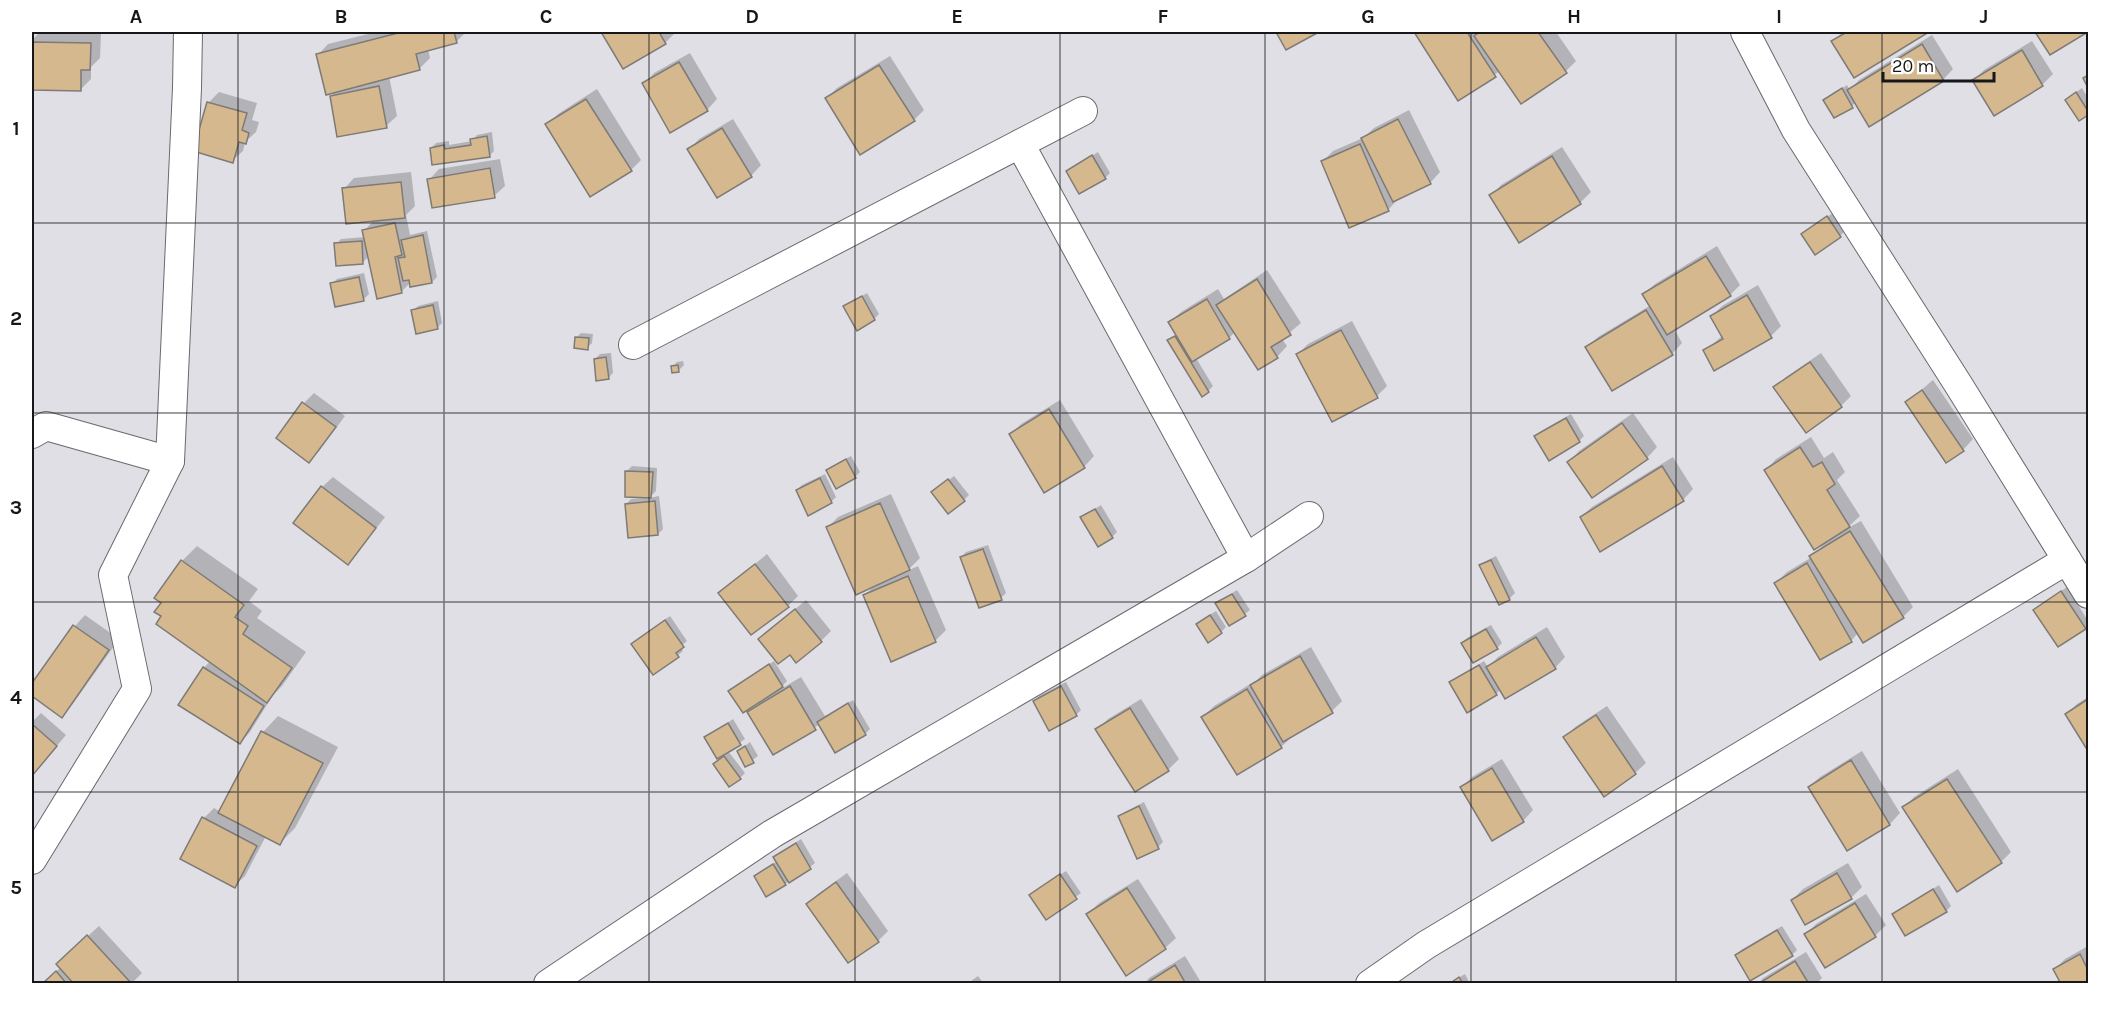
<svg xmlns="http://www.w3.org/2000/svg" width="2120" height="1015" font-family="Karla,sans-serif">
<rect width="100%" height="100%" fill="#e0dfe5"/>
<g fill="#0003">
<path d="M40 32 101 33 100 58 91 67V79L80 90 32 88V40Z"/>
<path d="M376 32H466L457 41 428 49 430 58 420 68 389 76 397 116 386 126 331 96 337 90 318 55 328 44Z"/>
<path d="M602 32H676L665 43 624 67Z"/>
<path d="M1278 32H1316L1287 48Z"/>
<path d="M1416 32H1556L1576 61 1566 71H1500L1459 99Z"/>
<path d="M1843 32H1926L1854 76 1833 41Z"/>
<path d="M2037 32H2086L2050 53Z"/>
<path d="M1932 35 1953 69 1943 80 1856 102 1852 106 1824 100 1847 85 1850 90 1859 80Z"/>
<path d="M2032 41 2053 74 2042 85 1974 80 1984 70Z"/>
<path d="M690 53 717 99 707 110 644 84 654 73Z"/>
<path d="M890 56 924 110 914 120 827 98 837 88Z"/>
<path d="M2082 88 2088 98V113L2080 119 2072 95Z"/>
<path d="M597 89 641 160 631 170 547 125 558 114Z"/>
<path d="M219 92 257 103 252 120 259 122 256 132 245 142 243 151 232 161 194 150 209 102Z"/>
<path d="M1409 110 1440 172 1430 183 1398 199 1388 210 1323 161 1333 151 1363 138 1374 128Z"/>
<path d="M733 119 761 165 751 176 689 150 699 139Z"/>
<path d="M492 132 494 151 489 156 431 148 436 143 449 141V145L472 141 477 135Z"/>
<path d="M1562 147 1591 192 1580 203 1519 241 1491 196 1501 185Z"/>
<path d="M1098 152 1110 173 1105 178 1068 171Z"/>
<path d="M500 159 505 186 494 196 429 180 439 169Z"/>
<path d="M411 172 415 206 406 215 410 235 427 231 437 277 432 282H411L401 292 369 256 363 262 336 244 341 239 365 237 364 231 374 220 344 189 354 178Z"/>
<path d="M1833 213 1845 231 1840 236 1808 230Z"/>
<path d="M1717 246 1740 285 1730 295 1674 329 1682 343 1672 354 1587 347 1598 337 1651 305 1644 294 1655 284Z"/>
<path d="M1267 270 1301 323 1282 339 1287 346 1277 357 1235 332 1229 338 1196 358 1213 386 1208 391 1169 341 1177 334 1170 322 1181 312 1218 289 1224 299Z"/>
<path d="M364 273 369 294 364 299 332 284 337 279Z"/>
<path d="M1758 285 1781 326 1771 336 1705 351 1722 336 1711 317 1722 306Z"/>
<path d="M867 293 879 314 874 319 845 307Z"/>
<path d="M438 301 442 323 437 328 413 311 418 306Z"/>
<path d="M1352 321 1387 386 1377 396 1297 355 1308 344Z"/>
<path d="M581 333 593 334 592 343 587 348 576 338Z"/>
<path d="M611 353 613 373 608 378 595 359 600 354Z"/>
<path d="M1821 353 1851 396 1841 406 1775 387 1786 377Z"/>
<path d="M683 361 684 365 679 370 672 367 677 362Z"/>
<path d="M1933 380 1973 439 1963 450 1907 402Z"/>
<path d="M314 393 345 416 319 451 309 461 278 438 304 403Z"/>
<path d="M1060 400 1094 456 1084 467 1011 434 1021 424Z"/>
<path d="M1633 413 1657 447 1647 458 1569 462 1579 451Z"/>
<path d="M1571 414 1584 436 1579 441 1536 436 1541 431Z"/>
<path d="M1811 437 1824 458 1833 452 1845 472 1837 480 1860 516 1846 529 1861 521 1913 607 1903 617 1858 633 1851 641 1776 583 1787 572 1812 557 1823 545 1766 470 1776 459Z"/>
<path d="M851 456 860 472 855 477 828 470 833 466Z"/>
<path d="M1673 457 1693 489 1683 500 1581 517 1592 507Z"/>
<path d="M632 466 657 468 656 491 649 498 659 496 663 529 658 534 626 504 631 499 645 498 627 471Z"/>
<path d="M825 474 836 497 831 502 797 490 802 485Z"/>
<path d="M954 476 969 495 964 500 938 488Z"/>
<path d="M333 477 385 517 358 552 348 563 322 487Z"/>
<path d="M891 494 920 558 907 571 918 566 946 630 935 641 864 596 875 585 827 528 838 517Z"/>
<path d="M1101 505 1117 532 1112 537 1082 517Z"/>
<path d="M988 545 1006 593 1001 598 961 557 966 552Z"/>
<path d="M197 546 258 589 249 601 262 611 257 618 306 652 282 686 273 695 250 732 240 743 204 668 210 661 163 616V603L182 561Z"/>
<path d="M767 554 798 596 788 606 720 593Z"/>
<path d="M1496 556 1515 593 1510 598 1499 603 1481 566 1486 561Z"/>
<path d="M2067 587 2088 621V625L2085 628 2035 610Z"/>
<path d="M1237 590 1250 610 1245 614 1217 603Z"/>
<path d="M806 600 831 631 821 641 790 653 760 639Z"/>
<path d="M1216 611 1226 627 1221 632 1203 619Z"/>
<path d="M85 615 119 639 72 705 61 716 32 694V686L75 626Z"/>
<path d="M670 616 687 641 680 647 683 651 678 655 638 639Z"/>
<path d="M1491 625 1502 643 1497 648 1462 643 1467 638Z"/>
<path d="M1547 627 1565 657 1555 668 1501 689 1496 694 1451 682 1484 661 1488 667 1498 657Z"/>
<path d="M1311 647 1342 701 1332 711 1292 737 1281 747 1203 717 1214 706 1257 680 1262 675Z"/>
<path d="M774 661 787 681 779 690 801 677 825 716 853 700 870 729 865 734 820 724 774 753 749 713 759 703 730 691Z"/>
<path d="M1066 682 1081 710 1076 715 1034 701 1039 696Z"/>
<path d="M2088 697V748L2067 714 2077 704Z"/>
<path d="M1141 699 1179 759 1168 770 1135 790 1097 730 1108 719Z"/>
<path d="M1607 706 1646 763 1635 773 1565 738 1575 727Z"/>
<path d="M41 713 66 735 32 775V722Z"/>
<path d="M278 716 338 747 295 828 280 843 266 836 245 876 234 886 204 818 214 808 221 812 263 732Z"/>
<path d="M733 719 745 739 728 751 745 773 740 778 720 759 728 753 727 752 706 738Z"/>
<path d="M750 742 758 756 746 765 738 751Z"/>
<path d="M1862 751 1900 813 1890 824 1847 849 1809 787 1820 777Z"/>
<path d="M1502 759 1533 810 1523 821 1462 787 1472 777Z"/>
<path d="M1958 769 2011 852 2001 862 1904 808 1914 797Z"/>
<path d="M1144 802 1163 842 1158 847 1138 857 1120 817 1125 812Z"/>
<path d="M801 839 815 863 810 867 785 884 756 876 777 861 774 858 779 853Z"/>
<path d="M1848 863 1862 887 1851 898 1792 900 1803 889Z"/>
<path d="M1066 871 1081 893 1046 918 1036 890Z"/>
<path d="M847 873 888 931 878 941 808 904 818 894Z"/>
<path d="M1138 879 1176 938 1165 948 1088 914 1099 903Z"/>
<path d="M1939 885 1951 906 1946 911 1894 914Z"/>
<path d="M1866 894 1886 925 1875 936 1826 966 1806 934 1816 924Z"/>
<path d="M99 926 142 973 132 983 43 984 61 967 68 954Z"/>
<path d="M1782 926 1797 950 1792 955H1737L1741 950Z"/>
<path d="M2088 946V984H2053L2060 979 2055 969 2065 959Z"/>
<path d="M1806 952 1822 978 1816 984H1758L1763 978Z"/>
<path d="M1185 956 1202 984H1144L1149 978Z"/>
<path d="M1465 974 1470 984H1448Z"/>
<path d="M978 976 984 984H967Z"/>
</g>
<g fill="#d6b88e" stroke="#7e7a76" stroke-width="1.5">
<path d="M402 32H454L457 43 416 54 420 70 326 95 316 54Z"/>
<path d="M601 32H659L666 44 623 69Z"/>
<path d="M1276 32H1319L1286 50Z"/>
<path d="M1414 32H1467L1496 77 1458 101Z"/>
<path d="M1480 32H1538L1567 73 1521 104 1474 36Z"/>
<path d="M1847 32H1929L1854 78 1831 41Z"/>
<path d="M2035 32H2088L2050 55Z"/>
<path d="M32 42 91 43 90 70H81V91L32 90Z"/>
<path d="M1922 44 1944 81 1869 127 1847 90Z"/>
<path d="M2022 50 2043 86 1994 116 1972 80Z"/>
<path d="M679 62 708 111 670 133 642 83Z"/>
<path d="M879 65 915 121 860 155 825 98Z"/>
<path d="M2088 75V88L2083 78Z"/>
<path d="M379 86 387 128 337 137 330 96Z"/>
<path d="M1842 88 1853 108 1834 118 1823 100Z"/>
<path d="M2076 92 2088 111V115L2079 121 2065 100Z"/>
<path d="M586 99 632 171 590 197 545 124Z"/>
<path d="M207 102 247 113 242 130 249 133 246 144 239 142 233 163 193 151Z"/>
<path d="M1398 119 1431 184 1393 202 1361 138Z"/>
<path d="M722 128 752 177 717 198 687 149Z"/>
<path d="M487 136 490 157 432 165 430 148 444 145 445 149 471 145 470 139Z"/>
<path d="M1360 144 1389 211 1349 228 1321 161Z"/>
<path d="M1092 155 1106 179 1079 194 1066 171Z"/>
<path d="M1552 156 1581 204 1519 243 1489 195Z"/>
<path d="M490 168 495 198 432 208 427 179Z"/>
<path d="M401 182 405 218 346 224 342 188Z"/>
<path d="M1827 216 1841 237 1815 255 1801 234Z"/>
<path d="M395 223 402 255 395 257 402 293 377 299 362 230Z"/>
<path d="M423 235 432 283 410 287 409 280 403 281 398 258 405 257 401 240Z"/>
<path d="M362 241 363 264 336 266 334 243Z"/>
<path d="M1706 256 1731 296 1667 335 1642 294Z"/>
<path d="M359 277 364 301 335 307 330 283Z"/>
<path d="M1257 279 1291 335 1271 347 1278 358 1258 370 1216 305Z"/>
<path d="M1747 295 1772 338 1714 371 1703 350 1723 339 1710 316Z"/>
<path d="M862 296 875 320 857 331 843 306Z"/>
<path d="M1207 299 1230 339 1192 362 1168 322Z"/>
<path d="M433 305 438 329 416 334 411 310Z"/>
<path d="M1646 310 1673 355 1612 391 1585 347Z"/>
<path d="M1341 330 1378 398 1332 422 1296 354Z"/>
<path d="M1175 336 1209 392 1202 397 1167 340Z"/>
<path d="M575 337 589 338 588 350 574 348Z"/>
<path d="M606 357 609 379 596 381 594 359Z"/>
<path d="M1810 362 1842 407 1806 433 1773 387Z"/>
<path d="M678 365 679 372 672 373 671 366Z"/>
<path d="M1922 390 1964 451 1946 463 1905 402Z"/>
<path d="M302 402 336 427 309 463 276 438Z"/>
<path d="M1049 409 1085 468 1044 493 1009 434Z"/>
<path d="M1566 418 1580 442 1549 461 1534 436Z"/>
<path d="M1622 423 1648 459 1592 498 1567 462Z"/>
<path d="M1800 447 1813 467 1822 462 1835 484 1827 490 1850 527 1814 550 1764 470Z"/>
<path d="M846 459 856 478 836 489 826 470Z"/>
<path d="M1662 466 1684 501 1600 552 1580 517Z"/>
<path d="M625 471 653 472 651 498 625 497Z"/>
<path d="M820 478 832 503 808 516 796 490Z"/>
<path d="M948 479 965 501 948 514 931 492Z"/>
<path d="M321 486 376 528 348 565 293 523Z"/>
<path d="M655 501 658 535 628 538 625 504Z"/>
<path d="M880 503 910 570 856 595 826 527Z"/>
<path d="M1095 509 1113 538 1098 547 1080 517Z"/>
<path d="M1850 531 1904 618 1863 643 1809 556Z"/>
<path d="M983 549 1002 600 979 608 960 557Z"/>
<path d="M181 560 244 605 235 617 248 626 243 634 292 668 267 703 156 624 161 616 154 612 161 603 154 598Z"/>
<path d="M1491 560 1510 600 1499 605 1479 565Z"/>
<path d="M1807 563 1852 642 1820 660 1774 583Z"/>
<path d="M755 564 789 607 751 635 718 593Z"/>
<path d="M908 576 936 642 891 662 863 595Z"/>
<path d="M2061 591 2086 629 2058 647 2033 610Z"/>
<path d="M1232 594 1246 616 1229 626 1215 603Z"/>
<path d="M795 609 822 642 796 663 790 655 778 664 758 639Z"/>
<path d="M1210 615 1222 633 1208 643 1196 624Z"/>
<path d="M665 620 684 647 676 653 679 657 653 675 631 644Z"/>
<path d="M73 625 109 650 62 718 32 696V683Z"/>
<path d="M1486 629 1498 649 1473 663 1461 643Z"/>
<path d="M1536 637 1556 669 1505 699 1486 667Z"/>
<path d="M1300 656 1333 713 1283 742 1250 685Z"/>
<path d="M769 664 783 687 743 713 728 691Z"/>
<path d="M1479 665 1497 695 1467 713 1449 682Z"/>
<path d="M203 667 264 706 240 744 178 705Z"/>
<path d="M790 686 816 730 773 755 747 712Z"/>
<path d="M1061 686 1077 716 1049 731 1033 701Z"/>
<path d="M1247 689 1282 748 1237 775 1201 717Z"/>
<path d="M2088 699V751L2065 714Z"/>
<path d="M848 703 866 735 835 753 817 722Z"/>
<path d="M1130 708 1169 771 1135 792 1095 729Z"/>
<path d="M1596 715 1636 774 1604 797 1563 737Z"/>
<path d="M728 723 741 745 717 759 704 737Z"/>
<path d="M32 724 57 746 32 776Z"/>
<path d="M261 731 323 763 280 845 218 813Z"/>
<path d="M745 746 754 763 745 767 737 751Z"/>
<path d="M724 756 741 779 729 787 713 764Z"/>
<path d="M1851 760 1890 825 1847 851 1808 787Z"/>
<path d="M1492 768 1524 822 1492 841 1460 787Z"/>
<path d="M1947 779 2002 863 1957 892 1902 807Z"/>
<path d="M1139 806 1159 849 1137 859 1118 816Z"/>
<path d="M202 817 257 846 235 888 180 859Z"/>
<path d="M796 843 811 869 789 883 773 857Z"/>
<path d="M773 864 786 885 766 897 754 876Z"/>
<path d="M1837 873 1852 899 1805 925 1791 900Z"/>
<path d="M1060 874 1077 899 1046 920 1029 895Z"/>
<path d="M836 882 879 942 848 963 806 904Z"/>
<path d="M1127 888 1166 949 1126 976 1086 914Z"/>
<path d="M1933 889 1947 912 1905 936 1892 914Z"/>
<path d="M1855 903 1876 937 1825 968 1804 934Z"/>
<path d="M1777 930 1793 956 1750 981 1735 955Z"/>
<path d="M87 935 132 984H74L56 964Z"/>
<path d="M2080 954 2088 970V984H2061L2053 969Z"/>
<path d="M1795 961 1809 984H1758Z"/>
<path d="M1175 965 1186 984H1145Z"/>
<path d="M56 971 67 984H42Z"/>
<path d="M1459 977 1463 984H1449Z"/>
</g>
<g fill="none" stroke-linecap="round" stroke-linejoin="round">
<g stroke="#6a696e" stroke-width="30">
<g id="minor">
<path d="M1745 32 1796 130 1958 384 2067 560"/>
<path d="M633 345 1083 111"/>
<path d="M32 434 46 426 170 461"/>
<path d="M1246 558 1309 516"/>
<path d="M32 860 137 689 113 575 170 461 187 88 188 32"/>
<path d="M548 984 772 834 1246 558 1020 144"/>
<path d="M1370 984 1426 945 2067 560 2088 594"/>
</g>
</g>
<use href="#minor" stroke="#fff" stroke-width="28"/>
</g>
<path fill="none" stroke="#171719" stroke-width="1.5" stroke-opacity="0.55" d="M238 32V984M444 32V984M649 32V984M855 32V984M1060 32V984M1265 32V984M1471 32V984M1676 32V984M1882 32V984M32 223H2088M32 413H2088M32 602H2088M32 792H2088"/>
<rect width="2120" height="1015" fill="none" stroke="#ffffff" stroke-width="66"/>
<path d="M1883 72v9h111v-9" fill="none" stroke="#171719" stroke-width="3"/>
<text x="1892" y="72" font-size="18" fill="#171719" stroke="#ffffff" stroke-width="4.5" paint-order="stroke">20 m</text>
<rect x="33" y="33" width="2054" height="949" fill="none" stroke="#171719" stroke-width="2"/>
<g font-size="20" text-anchor="middle" font-weight="bold" fill="#171719">
<text x="136" y="23">A</text>
<text x="341" y="23">B</text>
<text x="546" y="23">C</text>
<text x="752" y="23">D</text>
<text x="957" y="23">E</text>
<text x="1163" y="23">F</text>
<text x="1368" y="23">G</text>
<text x="1574" y="23">H</text>
<text x="1779" y="23">I</text>
<text x="1984" y="23">J</text>
<text x="16" y="135">1</text>
<text x="16" y="325">2</text>
<text x="16" y="514">3</text>
<text x="16" y="704">4</text>
<text x="16" y="894">5</text>
</g>
</svg>
